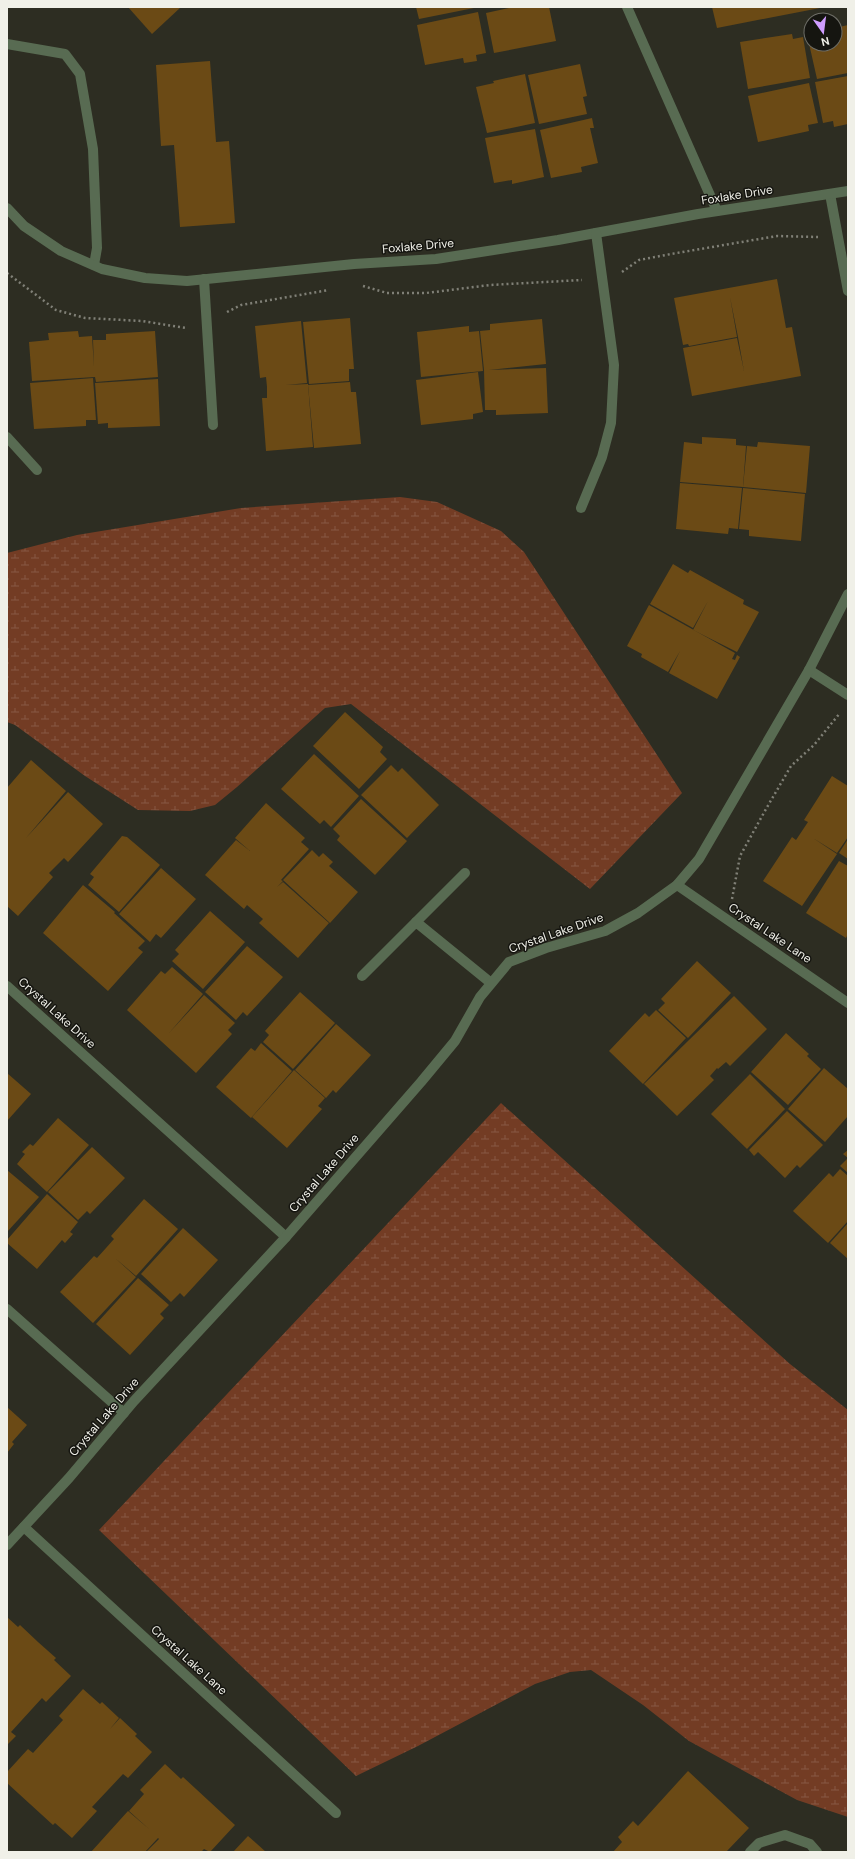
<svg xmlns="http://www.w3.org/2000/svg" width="855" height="1859" font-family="'DM Sans',sans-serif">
<defs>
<pattern id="wetland-marsh" width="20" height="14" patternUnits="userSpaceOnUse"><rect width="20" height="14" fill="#733c24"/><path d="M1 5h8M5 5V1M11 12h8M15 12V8" fill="none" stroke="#875844"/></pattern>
</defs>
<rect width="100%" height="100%" fill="#2d2d22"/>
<g fill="url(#wetland-marsh)">
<path d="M400 497 437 502 501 531 524 552 682 793 590 889 351 704 325 708 237 787 215 805 190 811 138 810 85 776 15 725 7 722V553L77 535 241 508Z"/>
<path d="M501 1103 790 1364 848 1410V1817L797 1800 689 1741 643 1705 591 1670 570 1672 535 1684 418 1746 356 1776 99 1530Z"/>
</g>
<g fill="#6b4a15">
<path d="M128 7H181L152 34Z"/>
<path d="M416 7H474V8L419 19Z"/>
<path d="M514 7H549L556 41 494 53 486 13Z"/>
<path d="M712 7H820V8L717 28Z"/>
<path d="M478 12 486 53 476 55 477 61 464 63 463 58 425 65 417 25Z"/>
<path d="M848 25V73L817 79 808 39 811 38V44H835V28Z"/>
<path d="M792 34 793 39 803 37 810 78 748 89 740 42Z"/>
<path d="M210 61 216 142 229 141 235 223 180 227 174 145 161 146 156 65Z"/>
<path d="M580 64 587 96 583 97 587 114 539 124 528 75Z"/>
<path d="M525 74 535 123 487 133 476 87 494 83 493 81Z"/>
<path d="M848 76V124L834 127 833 121 823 123 815 82Z"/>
<path d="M809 83 818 123 808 125 809 131 758 142 748 96Z"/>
<path d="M592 118 594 128H590L598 163 581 167 582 172 551 178 540 130Z"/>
<path d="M535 129 544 177 512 184V180L494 183 485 138Z"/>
<path d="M777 279 786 328 780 329 792 327 801 376 692 396 683 348 737 338 744 371 738 337 730 297 737 337 689 346 688 344 683 345 674 298Z"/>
<path d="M350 318 354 369H349V381L309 384 303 322Z"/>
<path d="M542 319 546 364 489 370 546 368 548 413 496 415V410H485L484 370 480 331 490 330V324Z"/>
<path d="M301 321 307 383 286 385 308 384 313 447 266 451 262 398H267V387L266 377 260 378 255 326Z"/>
<path d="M469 326V332L479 331 483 371 421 377 417 332Z"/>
<path d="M78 331 79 337 92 336 94 367 93 340H106V334L155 331 158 377 96 382 95 377 32 381 29 342 49 340 48 333Z"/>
<path d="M478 372 483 412 473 414V419L421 425 416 380Z"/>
<path d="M93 378 96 420H86V426L34 429 30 383Z"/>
<path d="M158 379 160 426 108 428V423L98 424 95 383Z"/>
<path d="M350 382 351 392H356L361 444 314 448 308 385Z"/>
<path d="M702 437 736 439V445L746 446 743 487 680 482 684 442 702 444Z"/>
<path d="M758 442 810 446 806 493 743 487 747 446 757 447Z"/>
<path d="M680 483 742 488 738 529 729 528 728 534 676 529Z"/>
<path d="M743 488 805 494 801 541 749 536V530L739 529Z"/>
<path d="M673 564 688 573 690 570 744 600 743 604 759 612 737 652 693 630 708 601 693 628 650 604Z"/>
<path d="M649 605 735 653 732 659 735 660 737 655 740 657 717 699 669 673 680 651 668 672 641 657 642 654 627 646Z"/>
<path d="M345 712 383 747 380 752 387 759 359 789 313 746Z"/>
<path d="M314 754 359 796 331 827 324 820 320 824 281 789Z"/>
<path d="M31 760 66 791 26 838 68 792 103 824 68 862 64 858 49 873 53 877 18 916 7 906V788Z"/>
<path d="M391 765 398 772 402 768 439 805 407 838 361 795Z"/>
<path d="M832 776 848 786V837L837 853 813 838 837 854 802 906 763 881 792 837 796 840 808 822 804 820Z"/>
<path d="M361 799 407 841 375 875 337 840 340 836 333 829Z"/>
<path d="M266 803 305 838 301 842 309 849 281 880 283 881 277 887 283 882 329 923 298 958 259 923 263 919 247 905 244 909 205 875 236 840 250 851 235 838Z"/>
<path d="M122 836 127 837 160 865 119 912 88 885 94 877 90 874Z"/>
<path d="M848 839V859L839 853Z"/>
<path d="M312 850 319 857 323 853 333 862 329 866 358 892 330 923 283 880Z"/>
<path d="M839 861 848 866V934L846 938 806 913Z"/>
<path d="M161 868 196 899 161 938 156 934 150 942 119 914Z"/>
<path d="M83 885 115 912 97 932 114 913 145 941 138 948 143 952 108 991 43 933Z"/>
<path d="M210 911 245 942 203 989 172 961 179 954 175 950Z"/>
<path d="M247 946 283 977 247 1016 243 1012 236 1020 205 992Z"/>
<path d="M697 961 731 993 688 1038 658 1010 665 1003 661 999Z"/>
<path d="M172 967 203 994 169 1033 204 995 235 1023 228 1030 232 1034 196 1073 127 1010 161 971 165 974Z"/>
<path d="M300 992 335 1023 293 1069 263 1042 269 1035 265 1031Z"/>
<path d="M734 996 767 1029 730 1066 726 1062 718 1069 717 1068 710 1076 714 1080 677 1116 644 1084Z"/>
<path d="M656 1010 686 1038 643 1084 609 1051 645 1013 649 1017Z"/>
<path d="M336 1024 371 1055 336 1093 333 1090 326 1098 295 1070Z"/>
<path d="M786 1033 809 1054 807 1056 821 1069 788 1105 751 1072Z"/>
<path d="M261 1043 292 1071 251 1118 216 1087 251 1048 255 1051Z"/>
<path d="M824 1068 848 1089V1116L825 1142 788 1109Z"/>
<path d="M294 1070 325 1098 318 1106 322 1109 287 1148 252 1117Z"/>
<path d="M7 1073 31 1094 7 1121Z"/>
<path d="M750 1074 785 1109 747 1149 711 1114Z"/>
<path d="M787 1111 823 1145 800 1168 797 1165 785 1178 758 1152 754 1156 749 1150Z"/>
<path d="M58 1118 89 1145 47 1192 17 1164 25 1154 22 1152 30 1144 33 1146Z"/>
<path d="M92 1147 125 1178 90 1214 87 1211 78 1220 48 1192Z"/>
<path d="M848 1150V1173L840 1166 848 1158 843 1154Z"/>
<path d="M840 1169 848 1176V1221L828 1243 793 1211 829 1173 833 1177Z"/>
<path d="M7 1170 39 1197 7 1232Z"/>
<path d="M47 1194 78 1222 70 1232 73 1234 65 1243 62 1240 37 1269 7 1243V1240Z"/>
<path d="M144 1199 178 1229 136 1276 115 1258 136 1277 93 1323 60 1292 94 1256 97 1258 106 1248 114 1239 111 1236Z"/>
<path d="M848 1223V1259L830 1243Z"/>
<path d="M183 1228 218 1260 184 1297 180 1293 171 1302 141 1274Z"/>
<path d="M138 1278 169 1305 160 1314 164 1318 130 1355 96 1324Z"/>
<path d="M7 1407 27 1425 12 1442 14 1444 7 1453Z"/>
<path d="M7 1617 18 1627 20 1625 38 1642 24 1657 38 1642 56 1658 54 1660 71 1676 46 1702 42 1698 11 1732 16 1736 7 1745Z"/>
<path d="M83 1689 100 1704 102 1702 119 1718 110 1729 120 1718 137 1734 135 1736 152 1752 128 1778 123 1774 92 1807 97 1811 72 1838 55 1823 53 1825 7 1783V1772L28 1749 33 1753 63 1720 59 1716Z"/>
<path d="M165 1764 181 1779 183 1777 235 1825 210 1852 204 1849 201 1852H146L159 1839 158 1838 145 1852H91L128 1811 149 1829 129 1811 144 1794 140 1790Z"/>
<path d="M688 1771 749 1828 726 1852H613L622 1842 618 1837 621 1834 633 1821 638 1826Z"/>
<path d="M248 1836 266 1852H233Z"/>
</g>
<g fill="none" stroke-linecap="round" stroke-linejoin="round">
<g stroke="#808077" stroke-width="2.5" stroke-dasharray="2 3" stroke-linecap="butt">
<path d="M622 272 639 260 671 254 777 236 818 237"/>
<path d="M7 273 56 310 85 318 142 321 186 328"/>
<path d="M363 286 387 293H426L490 285 582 280"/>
<path d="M227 312 241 305 329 290"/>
<path d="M732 899 740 856 766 809 791 766 814 745 840 713"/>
</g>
<g stroke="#586b52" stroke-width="10">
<path d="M627 7 717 211"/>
<path d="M7 44 65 54 80 74 93 149 97 248 94 265"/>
<path d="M830 194 848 291"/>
<path d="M7 208 24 226 61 251 102 269 145 278 187 281 354 264 436 259 558 240 698 214 848 191"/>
<path d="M204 279 213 425"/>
<path d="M7 437 37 470"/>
<path d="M581 508 602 457 611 423 614 365 596 233"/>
<path d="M809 670 848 695"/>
<path d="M677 885 848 1003"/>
<path d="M416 922 465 873"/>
<path d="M362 976 416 922 491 983"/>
<path d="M7 986 286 1237"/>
<path d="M7 1309 124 1413"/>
<path d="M24 1527 336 1813"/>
<path d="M7 1545 69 1478 134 1401 286 1237 421 1082 455 1041 480 997 509 962 546 948 605 931 638 913 677 885 699 859 809 670 848 594"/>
<path d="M750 1852 759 1843 785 1835 810 1844 817 1852"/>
</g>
</g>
<g text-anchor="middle" stroke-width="3" stroke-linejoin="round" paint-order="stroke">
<g font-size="12" fill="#f0f0e8" stroke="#151510">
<text transform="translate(737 195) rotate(-9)" y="4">Foxlake Drive</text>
<text transform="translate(418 246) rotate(-5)" y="4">Foxlake Drive</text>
<text transform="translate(556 933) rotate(-19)" y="4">Crystal Lake Drive</text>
<text transform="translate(770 933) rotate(34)" y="4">Crystal Lake Lane</text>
<text transform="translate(57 1013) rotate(42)" y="4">Crystal Lake Drive</text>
<text transform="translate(324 1173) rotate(-49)" y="4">Crystal Lake Drive</text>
<text transform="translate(104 1417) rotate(-49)" y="4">Crystal Lake Drive</text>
<text transform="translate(189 1660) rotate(42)" y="4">Crystal Lake Lane</text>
</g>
</g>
<rect width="855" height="1859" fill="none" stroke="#f0f0e8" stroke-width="16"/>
<g transform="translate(823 32) rotate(166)"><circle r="19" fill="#151510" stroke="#6d6d66"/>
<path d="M0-3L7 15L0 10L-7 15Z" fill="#d09dff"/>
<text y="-6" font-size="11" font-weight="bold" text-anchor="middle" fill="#f0f0e8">N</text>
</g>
</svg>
